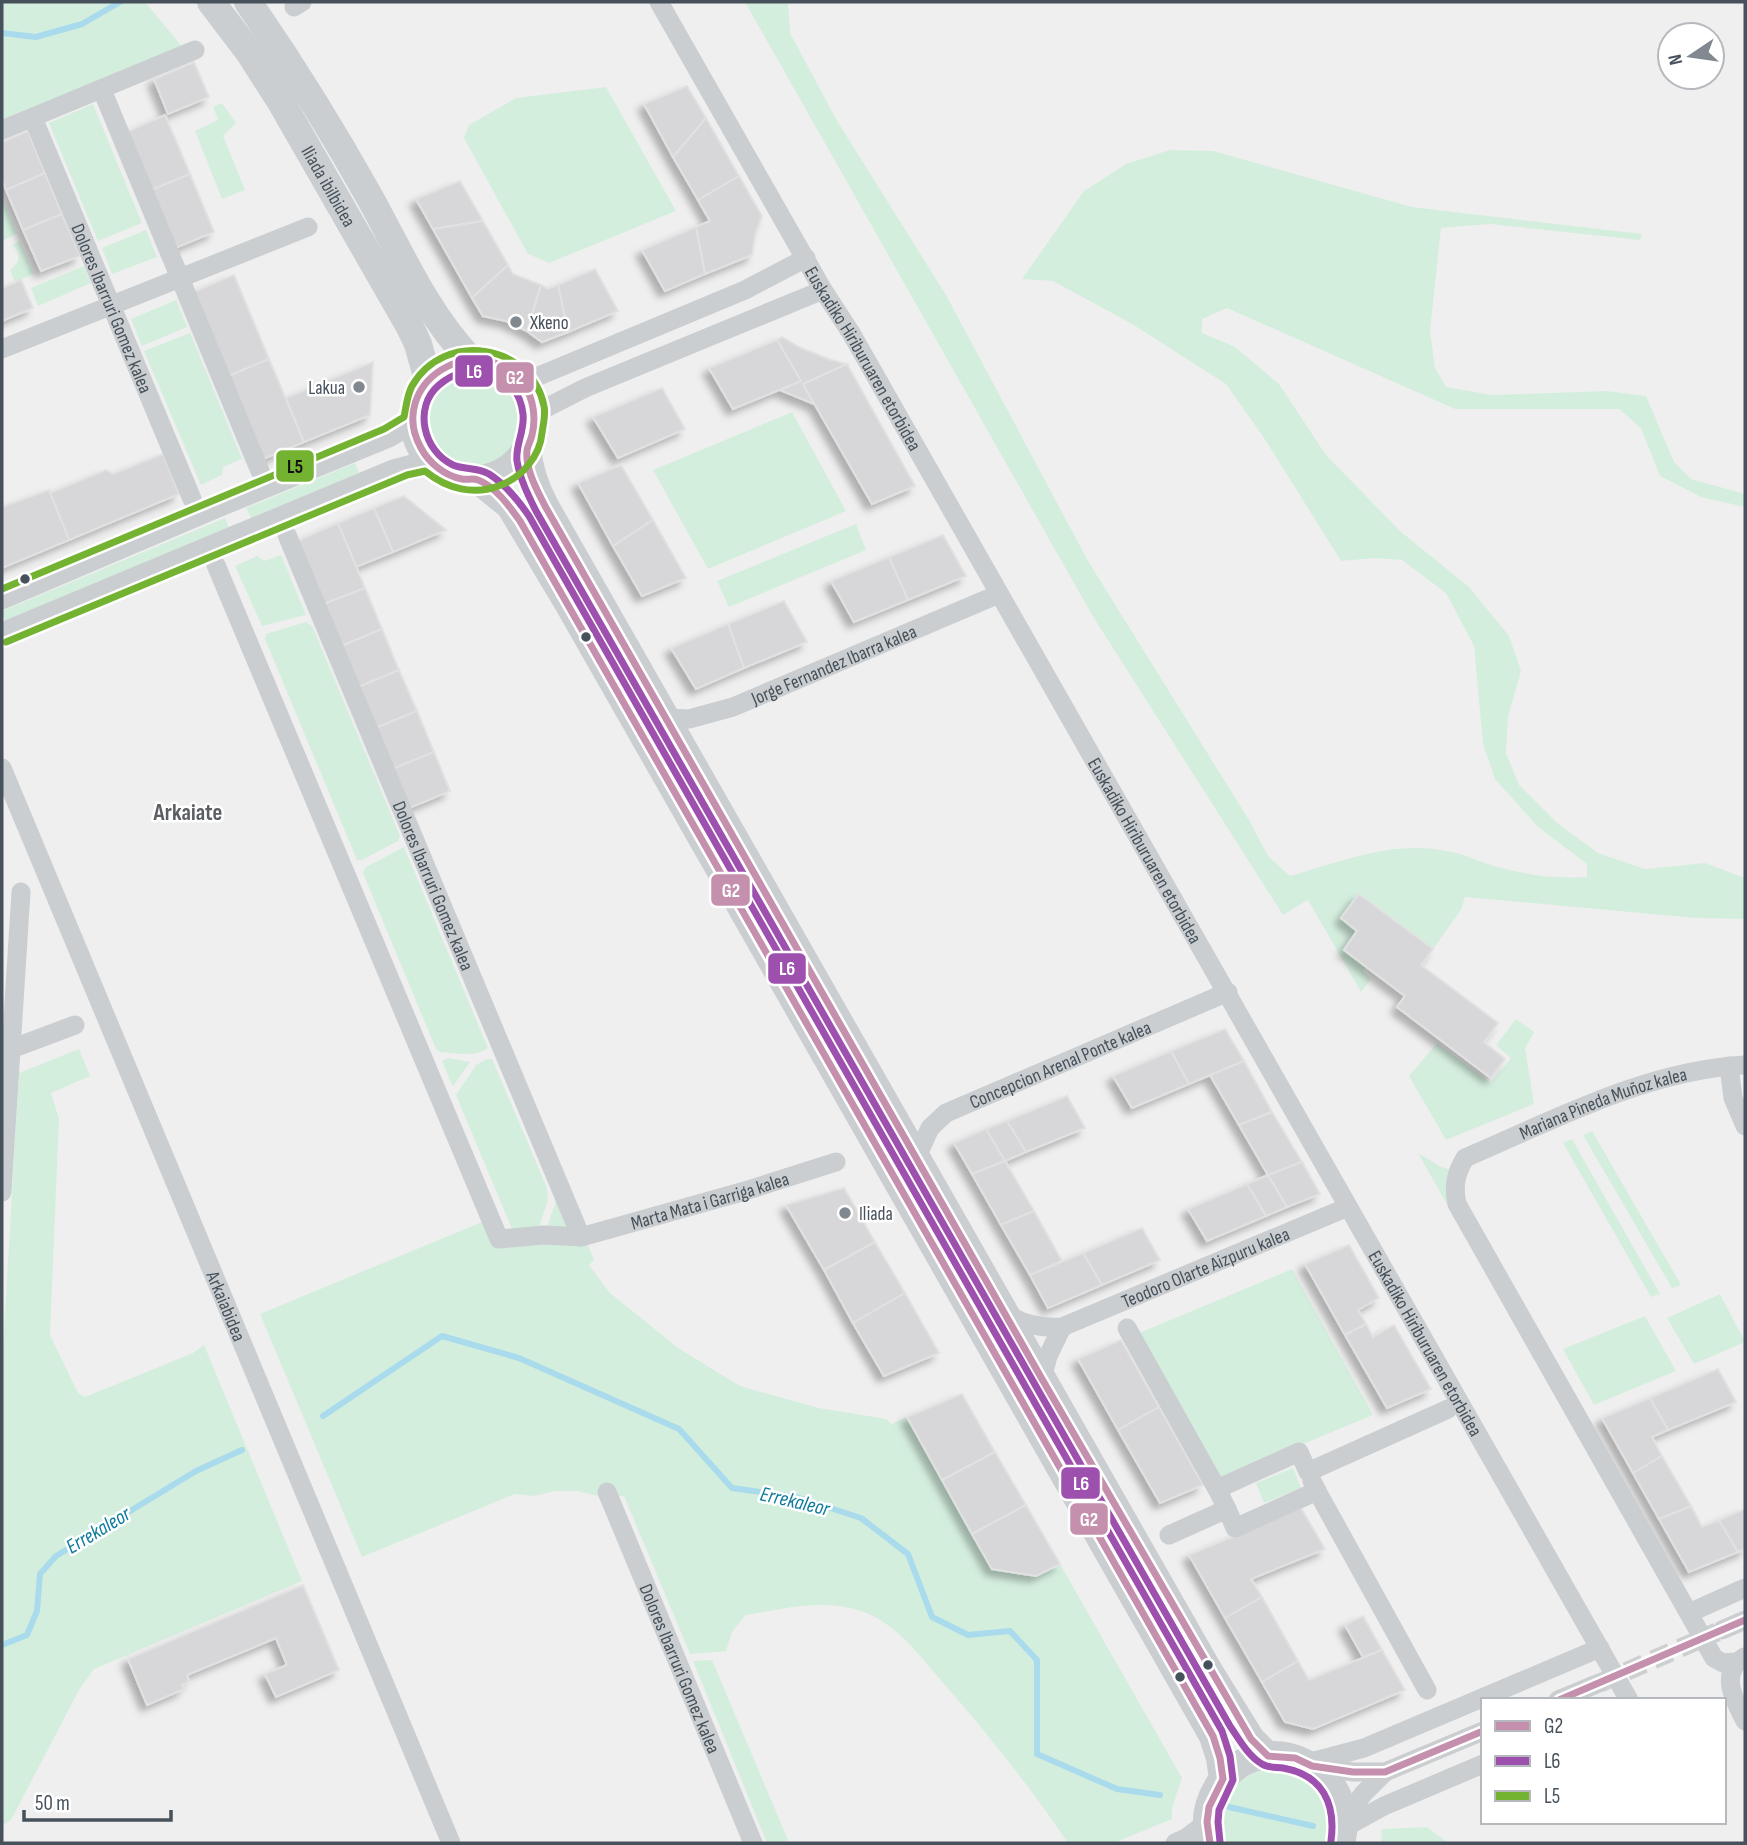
<svg xmlns="http://www.w3.org/2000/svg" width="1747" height="1845" font-family="'Sofia Sans Condensed',sans-serif">
<defs>
<filter id="shadow"><feDropShadow dx="-6" dy="6" stdDeviation="3.5" flood-color="#0004"/></filter>
</defs>
<rect width="100%" height="100%" fill="#f0efef"/>
<g fill="#d4eede">
<path d="M2 2H145L184 49 2 121Z"/>
<path d="M745 2H788L790 33 836 119 946 295 1088 561 1249 820 1268 856 1290 876C1344 861 1393 839 1452 852 1467 855 1482 863 1497 867 1530 875 1553 879 1587 877V864L1538 827 1495 779 1483 744 1474 646 1446 593 1402 560 1375 558 1341 561 1264 438 1226 384 1132 324 1053 281 1022 279 1084 191 1126 164 1170 150 1213 151 1412 207 1642 234 1640 240 1490 224 1441 228 1430 331 1435 368 1446 387 1492 395 1606 391 1646 396 1674 462 1691 479 1745 494V507L1701 497 1660 476 1641 428 1619 409H1455L1227 308 1202 319V333L1235 347 1279 384 1326 455 1400 531 1469 587 1509 636 1521 671 1508 717 1506 753 1519 785 1557 823 1598 853 1645 869 1705 863 1745 878V919L1696 918 1465 897 1461 910 1433 949 1359 894 1341 918 1357 931 1344 950 1366 967 1363 971 1371 979 1361 992 1308 900 1283 915 1092 615Z"/>
<path d="M606 87 676 211 549 263 528 254 464 138 469 125 516 98Z"/>
<path d="M222 103 236 123 223 136 245 190 222 199 195 131 218 120 213 107Z"/>
<path d="M93 104 142 223 98 241 49 123Z"/>
<path d="M2 197 17 234 2 241Z"/>
<path d="M146 230 157 257 112 274 102 248Z"/>
<path d="M20 241 34 274 15 282 10 270C20 262 22 254 12 245Z"/>
<path d="M84 266 91 283 38 306 31 288Z"/>
<path d="M176 300 187 327 142 346 131 319Z"/>
<path d="M190 333 242 459 223 467 222 475 201 485 144 351Z"/>
<circle cx="473" cy="418" r="50"/>
<path d="M792 412 846 511 708 569 653 470Z"/>
<path d="M355 463 359 473 251 518 246 508Z"/>
<path d="M225 518 229 528 5 621 2 611Z"/>
<path d="M856 524 866 550 729 607 717 581Z"/>
<path d="M281 555 306 615 262 626 235 566 257 556 264 561Z"/>
<path d="M306 622 312 626 400 836 398 841 362 860H357L265 639 266 634Z"/>
<path d="M404 847 488 1048C475 1058 455 1053 440 1052L436 1049 363 873 366 867Z"/>
<path d="M1516 1019 1534 1032 1525 1048 1534 1104 1446 1140 1409 1076 1437 1043 1491 1083 1511 1058 1496 1045Z"/>
<path d="M79 1049 90 1076 51 1093 59 1119 50 1335 78 1393 85 1397 193 1353 204 1345 302 1581 94 1669 79 1690 11 1820 2 1826V1365L19 1073Z"/>
<path d="M448 1058 470 1062 454 1085H452L442 1061Z"/>
<path d="M487 1059H492L547 1188 548 1200 539 1227H547L555 1204 556 1191 587 1243 594 1260 589 1265 609 1292 678 1348 740 1386 819 1408 887 1419 891 1424 907 1417 992 1569 1036 1576 1060 1564 1182 1778 1172 1808V1819L1114 1843H1068C1030 1787 989 1735 944 1684 921 1657 895 1622 861 1611 823 1598 783 1609 746 1615L732 1632 726 1651 690 1654 624 1496H598L577 1491H555L534 1496 515 1494 362 1557 260 1314 482 1222 487 1233 512 1229 456 1095 476 1065Z"/>
<path d="M1592 1131 1681 1285 1672 1288 1583 1135Z"/>
<path d="M1572 1139 1660 1294 1651 1297 1563 1143Z"/>
<path d="M1418 1153 1441 1167 1453 1170 1449 1208Z"/>
<path d="M1292 1269 1373 1415 1219 1479 1137 1334Z"/>
<path d="M1720 1294 1745 1342 1694 1364 1667 1318Z"/>
<path d="M1645 1316 1676 1371 1594 1405 1563 1349Z"/>
<path d="M1293 1468 1301 1488 1264 1503 1256 1483Z"/>
<path d="M712 1660 788 1840 780 1843H767L693 1661Z"/>
<path d="M1270 1768 1289 1769 1307 1777 1331 1806 1332 1843H1221C1217 1800 1227 1780 1270 1768Z"/>
<path d="M1427 1827 1448 1843H1381L1382 1829Z"/>
</g>
<g fill="none" stroke-linecap="round" stroke-linejoin="round">
<g stroke="#a9dbec" stroke-width="6">
<path d="M2 33 36 37 82 24 120 2"/>
<path d="M323 1416 442 1336 519 1358 679 1429 732 1488 796 1497 861 1518 908 1554 932 1617 968 1635 1010 1631 1037 1660V1754L1117 1789 1160 1795"/>
<path d="M2 1645 27 1635 37 1611 40 1574 56 1556 196 1471 242 1450"/>
<path d="M1229 1807 1313 1826"/>
</g>
</g>
<g fill="#d7d7d9" stroke="#e1e1e2" stroke-width="2" filter="url(#shadow)">
<path d="M194 62 209 97 168 114 154 79Z"/>
<path d="M687 86 706 118 673 157 644 104Z"/>
<path d="M165 115 190 174 149 191 125 133Z"/>
<path d="M706 118 739 176 698 200 673 157Z"/>
<path d="M28 131 45 173 6 190 2 179V142Z"/>
<path d="M45 173 62 214 23 230 6 190Z"/>
<path d="M190 174 214 232 173 249 149 191Z"/>
<path d="M739 176 762 216 755 235 752 255 705 274 696 227 710 221 698 200Z"/>
<path d="M460 181 483 221 433 229 416 199Z"/>
<path d="M62 214 80 256 41 271 23 230Z"/>
<path d="M483 221 508 265 472 298 433 229Z"/>
<path d="M696 227 705 274 665 291 642 250Z"/>
<path d="M508 265 513 274 541 285 527 331 506 321 483 316 472 298Z"/>
<path d="M595 269 618 311 568 332 558 285Z"/>
<path d="M234 275 269 359 226 377 191 293Z"/>
<path d="M21 280 33 308 2 321V288Z"/>
<path d="M541 285 548 289 558 285 568 332 542 342 527 331Z"/>
<path d="M782 337 801 348 831 360 847 364 803 384 814 404 780 390 801 381 777 340Z"/>
<path d="M777 340 801 381 733 409 709 368Z"/>
<path d="M269 359 304 442 261 460 226 377Z"/>
<path d="M373 362 370 415 304 442 286 398Z"/>
<path d="M847 364 915 486 872 504 803 384Z"/>
<path d="M662 388 685 429 618 458 593 417Z"/>
<path d="M163 454 179 494 69 540 50 493 106 470 113 474Z"/>
<path d="M621 465 653 520 613 546 578 483Z"/>
<path d="M49 490 69 540 2 568V507Z"/>
<path d="M404 496 446 530 393 552 374 508Z"/>
<path d="M374 508 393 552 356 567 338 523Z"/>
<path d="M653 520 686 578 642 596 613 546Z"/>
<path d="M338 523 365 588 321 605 295 542Z"/>
<path d="M943 535 966 576 908 600 889 557Z"/>
<path d="M889 557 908 600 854 622 831 581Z"/>
<path d="M365 588 382 629 339 647 321 605Z"/>
<path d="M784 601 807 642 744 668 728 624Z"/>
<path d="M728 624 744 668 696 689 671 648Z"/>
<path d="M382 629 399 670 356 688 339 647Z"/>
<path d="M399 670 417 711 373 729 356 688Z"/>
<path d="M417 711 434 752 390 770 373 729Z"/>
<path d="M434 752 450 791 407 809 390 770Z"/>
<path d="M1359 894 1433 949 1421 965 1498 1023 1484 1042 1505 1059 1491 1078 1397 1007 1405 996 1344 950 1357 931 1341 918Z"/>
<path d="M1225 1029 1244 1061 1189 1084 1171 1051Z"/>
<path d="M1171 1051 1189 1084 1132 1108 1113 1076Z"/>
<path d="M1244 1061 1272 1112 1239 1125 1210 1075Z"/>
<path d="M1067 1096 1085 1128 1026 1152 1007 1121Z"/>
<path d="M1272 1112 1302 1162 1268 1175 1239 1125Z"/>
<path d="M1007 1121 1026 1152 1005 1161 986 1129Z"/>
<path d="M986 1129 1005 1161 972 1174 954 1143Z"/>
<path d="M1005 1161 1034 1211 1001 1225 972 1174Z"/>
<path d="M1302 1162 1320 1194 1287 1207 1268 1175Z"/>
<path d="M1268 1175 1287 1207 1266 1216 1247 1184Z"/>
<path d="M1247 1184 1266 1216 1207 1241 1188 1209Z"/>
<path d="M844 1188 875 1242 824 1270 786 1205Z"/>
<path d="M1034 1211 1062 1261 1030 1275 1001 1225Z"/>
<path d="M1142 1228 1160 1260 1102 1285 1083 1253Z"/>
<path d="M875 1242 905 1293 853 1323 824 1270Z"/>
<path d="M1349 1245 1379 1298 1358 1310 1366 1324 1345 1335 1305 1264Z"/>
<path d="M1083 1253 1102 1285 1048 1308 1030 1275Z"/>
<path d="M905 1293 939 1353 884 1376 853 1323Z"/>
<path d="M1366 1324 1373 1337 1394 1325 1431 1389 1387 1408 1345 1335Z"/>
<path d="M1121 1340 1159 1407 1118 1430 1078 1359Z"/>
<path d="M1718 1369 1736 1402 1668 1430 1650 1398Z"/>
<path d="M962 1394 995 1452 942 1480 907 1417Z"/>
<path d="M1650 1398 1668 1430 1652 1437 1662 1456 1633 1473 1602 1418Z"/>
<path d="M1159 1407 1203 1485 1160 1503 1118 1430Z"/>
<path d="M995 1452 1026 1505 972 1534 942 1480Z"/>
<path d="M1662 1456 1691 1506 1659 1519 1633 1473Z"/>
<path d="M1026 1505 1060 1564 1036 1576 992 1569 972 1534Z"/>
<path d="M1691 1506 1702 1527 1719 1520 1738 1552 1689 1572 1659 1519Z"/>
<path d="M1301 1508 1325 1549 1251 1579 1262 1597 1225 1618 1189 1555Z"/>
<path d="M1745 1509V1549L1738 1552 1719 1520Z"/>
<path d="M303 1585 339 1670 276 1697 265 1674 287 1665 276 1638 187 1675 189 1681 182 1685 184 1689 147 1705 128 1659Z"/>
<path d="M1262 1597 1298 1661 1262 1682 1225 1618Z"/>
<path d="M1363 1616 1382 1650 1363 1657 1345 1625Z"/>
<path d="M1382 1650 1405 1690 1313 1729 1285 1722 1262 1682 1298 1661 1309 1680Z"/>
</g>
<g fill="none" stroke-linecap="round" stroke-linejoin="round">
<path stroke="#cecfd1" stroke-width="19" stroke-dasharray="19 10" stroke-linecap="butt" d="M1600 1683 1717 1632"/>
<g stroke="#cbced0" stroke-width="19">
<path id="s1" d="M659 2 823 290 851 333 1629 1700"/>
<path d="M294 7 302 2"/>
<path d="M102 90 260 471"/>
<path id="s2" d="M33 118 192 499"/>
<path d="M2 130 195 50"/>
<path d="M2 349 308 227"/>
<path d="M522 383 745 290 806 258"/>
<path d="M534 414 585 388 823 290"/>
<path id="s3" d="M287 535 581 1237"/>
<path id="s4" d="M216 565 499 1239 544 1235 581 1237 745 1191 836 1162"/>
<path d="M2 600 218 508 389 438 413 424"/>
<path d="M2 632 393 469 428 460"/>
<path id="s5" d="M666 718 689 719 733 707 999 594"/>
<path id="s6" d="M2 768 451 1843"/>
<path d="M2 1048 11 1049 75 1025"/>
<path d="M1729 1066 1733 1098 1745 1126"/>
<path id="s7" d="M916 1159 930 1128 946 1113 1228 992"/>
<path d="M2 1192 21 892"/>
<path id="s8" d="M1005 1313C1024 1325 1041 1328 1062 1327L1348 1207"/>
<path d="M1127 1328 1217 1489"/>
<path d="M1042 1379 1048 1356 1062 1327"/>
<path d="M1317 1491 1427 1690"/>
<path id="s9" d="M607 1492 753 1843"/>
<path d="M1227 1509 1235 1528 1317 1491 1312 1481"/>
<path d="M1169 1535 1227 1509 1217 1489 1299 1452 1308 1472 1448 1409"/>
<path d="M1689 1613 1745 1588"/>
<path d="M1722 1630 1745 1620"/>
<path d="M1744 1657C1719 1674 1734 1699 1745 1721"/>
<path id="s10" d="M1736 1662 1723 1663 1714 1658 1457 1204C1453 1186 1456 1173 1465 1158 1554 1120 1647 1070 1745 1065"/>
<path d="M1558 1700 1599 1683"/>
<path d="M1307 1763 1364 1748 1600 1648"/>
<path d="M1313 1766 1353 1772H1385L1483 1731"/>
<path d="M1344 1821 1363 1794 1385 1772"/>
<path d="M1344 1828 1384 1806 1483 1764"/>
<path d="M1175 1843 1186 1838 1207 1822"/>
</g>
<g stroke="#cbced1" stroke-width="28">
<path id="s11" d="M211 2 249 52 281 102 410 327 418 344 428 380"/>
<path d="M248 2C291 64 332 130 369 196 400 252 426 313 470 359"/>
<circle cx="474" cy="419" r="60"/>
<path d="M527 448C529 469 535 487 545 506L1206 1666 1251 1739 1268 1756"/>
<path d="M478 480 510 506 568 603 1213 1736 1220 1758 1223 1779"/>
<path d="M1210 1843C1204 1824 1207 1804 1218 1786 1261 1721 1361 1768 1341 1843"/>
</g>
<g stroke="#fff" stroke-width="12">
<g id="bus-1">
<path d="M1559 1700 1745 1620"/>
<path d="M1210 1843 1207 1822 1209 1807 1223 1779 1220 1758 1213 1736 520 521C510 507 495 486 478 480 473 478 468 480 462 479 445 476 429 463 421 448 385 384 477 325 523 384 534 398 536 419 532 435 531 440 528 445 527 450 525 469 537 490 545 506L1042 1379 1251 1739 1268 1756 1295 1758 1312 1766 1353 1772H1385L1483 1731"/>
</g>
</g>
<g stroke="#fff" stroke-width="12">
<path id="bus-2" d="M1220 1842 1218 1822 1219 1810 1233 1780 1230 1756 1222 1731 529 516C518 500 505 484 489 474 477 467 465 470 453 465 423 451 413 407 439 385 471 358 518 370 523 414 525 431 515 445 517 461 520 479 528 495 536 511L1230 1726C1239 1739 1248 1756 1262 1764 1268 1768 1276 1767 1283 1768 1323 1775 1336 1804 1331 1841"/>
</g>
<g stroke="#fff" stroke-width="12">
<path id="bus-3" d="M2 589 384 429 404 417C406 408 407 395 412 386 444 330 531 343 544 406 546 414 543 425 542 433 540 456 522 477 501 485 474 496 447 489 425 471L407 475 6 642"/>
</g>
<use href="#bus-1" stroke="#c490ae" stroke-width="7"/>
<use href="#bus-2" stroke="#9e50ae" stroke-width="7"/>
<use href="#bus-3" stroke="#74b332" stroke-width="7"/>
</g>
<g fill="#82888f" stroke="#fff" stroke-width="2.5">
<circle cx="516" cy="322" r="7"/>
<circle cx="359" cy="387" r="7"/>
<circle cx="845" cy="1213" r="7"/>
</g>
<g fill="#46515b" stroke="#fff" stroke-width="2.5">
<circle cx="25" cy="579" r="6"/>
<circle cx="586" cy="637" r="6"/>
<circle cx="1208" cy="1665" r="6"/>
<circle cx="1180" cy="1677" r="6"/>
</g>
<g text-anchor="middle" stroke-width="5" stroke-linejoin="round" paint-order="stroke">
<g font-size="19" fill="#46515b" stroke="#fff">
<text dy="7" stroke="none"><textPath href="#s11" startOffset="219">Iliada ibilbidea</textPath></text>
<text dy="7" stroke="none"><textPath href="#s2" startOffset="206">Dolores Ibarruri Gomez kalea</textPath></text>
<text dy="7" stroke="none"><textPath href="#s1" startOffset="411">Euskadiko Hiriburuaren etorbidea</textPath></text>
<text dy="7" stroke="none"><textPath href="#s5" startOffset="178">Jorge Fernandez Ibarra kalea</textPath></text>
<text dy="7" stroke="none"><textPath href="#s1" startOffset="978">Euskadiko Hiriburuaren etorbidea</textPath></text>
<text dy="7" stroke="none"><textPath href="#s3" startOffset="380">Dolores Ibarruri Gomez kalea</textPath></text>
<text dy="7" stroke="none"><textPath href="#s7" startOffset="180">Concepcion Arenal Ponte kalea</textPath></text>
<text dy="7" stroke="none"><textPath href="#s10" startOffset="742">Mariana Pineda Muñoz kalea</textPath></text>
<text dy="7" stroke="none"><textPath href="#s4" startOffset="947">Marta Mata i Garriga kalea</textPath></text>
<text dy="7" stroke="none"><textPath href="#s8" startOffset="215">Teodoro Olarte Aizpuru kalea</textPath></text>
<text dy="7" stroke="none"><textPath href="#s6" startOffset="583">Arkaiabidea</textPath></text>
<text dy="7" stroke="none"><textPath href="#s1" startOffset="1545">Euskadiko Hiriburuaren etorbidea</textPath></text>
<text dy="7" stroke="none"><textPath href="#s9" startOffset="191">Dolores Ibarruri Gomez kalea</textPath></text>
</g>
<g font-size="19" fill="#46515b" stroke="#fff" text-anchor="start">
<text x="530" y="329">Xkeno</text>
<text x="345" y="394" text-anchor="end">Lakua</text>
<text x="859" y="1220">Iliada</text>
</g>
<g font-size="21" font-style="italic" fill="#0f7b9e" stroke="#fff">
<text transform="translate(795 1501) rotate(13)" y="7">Errekaleor</text>
<text transform="translate(98 1530) rotate(-31)" y="7">Errekaleor</text>
</g>
<g font-size="23" font-weight="bold" fill="#5b5e63" stroke="#fff">
<text x="188" y="820">Arkaiate</text>
</g>
</g>
<g stroke="#fff" stroke-width="2.5">
<rect x="454" y="354" width="40" height="34" rx="7" fill="#9e50ae"/>
<rect x="495" y="361" width="40" height="33" rx="7" fill="#c490ae"/>
<rect x="275" y="449" width="40" height="34" rx="7" fill="#74b332"/>
<rect x="710" y="873" width="41" height="34" rx="7" fill="#c490ae"/>
<rect x="767" y="952" width="40" height="33" rx="7" fill="#9e50ae"/>
<rect x="1060" y="1466" width="41" height="34" rx="7" fill="#9e50ae"/>
<rect x="1069" y="1502" width="40" height="34" rx="7" fill="#c490ae"/>
</g>
<g font-size="19" text-anchor="middle" font-weight="bold" fill="#fff">
<text x="474" y="378">L6</text>
<text x="515" y="384">G2</text>
<text x="731" y="897">G2</text>
<text x="787" y="975">L6</text>
<text x="1081" y="1490">L6</text>
<text x="1089" y="1526">G2</text>
</g>
<g font-size="19" text-anchor="middle" font-weight="bold" fill="#111">
<text x="295" y="473">L5</text>
</g>
<rect width="1747" height="1845" fill="none" stroke="#46515b" stroke-width="7"/>
<rect x="1481" y="1698" width="245" height="126" fill="#ffffff" stroke="#b5b9bd" stroke-width="2"/>
<rect x="1495" y="1721" width="35" height="10" fill="#c490ae" stroke="#b5b9bd" stroke-width="2"/>
<text x="1544" y="1733" font-size="21" fill="#46515b">G2</text>
<rect x="1495" y="1756" width="35" height="10" fill="#9e50ae" stroke="#b5b9bd" stroke-width="2"/>
<text x="1544" y="1768" font-size="21" fill="#46515b">L6</text>
<rect x="1495" y="1791" width="35" height="10" fill="#74b332" stroke="#b5b9bd" stroke-width="2"/>
<text x="1544" y="1803" font-size="21" fill="#46515b">L5</text>
<g transform="translate(1691 56) rotate(257)"><circle r="33" fill="#ffffff" stroke="#b5b9bd" stroke-width="2"/>
<path d="M0-5L12 26L0 18L-12 26Z" fill="#82888f"/>
<text y="-10" font-size="19" font-weight="bold" text-anchor="middle" fill="#46515b">N</text>
</g>
<path d="M24 1810v10h147v-10" fill="none" stroke="#46515b" stroke-width="3.5"/>
<text x="35" y="1810" font-size="21" fill="#46515b" stroke="#ffffff" stroke-width="5" paint-order="stroke">50 m</text>
</svg>
